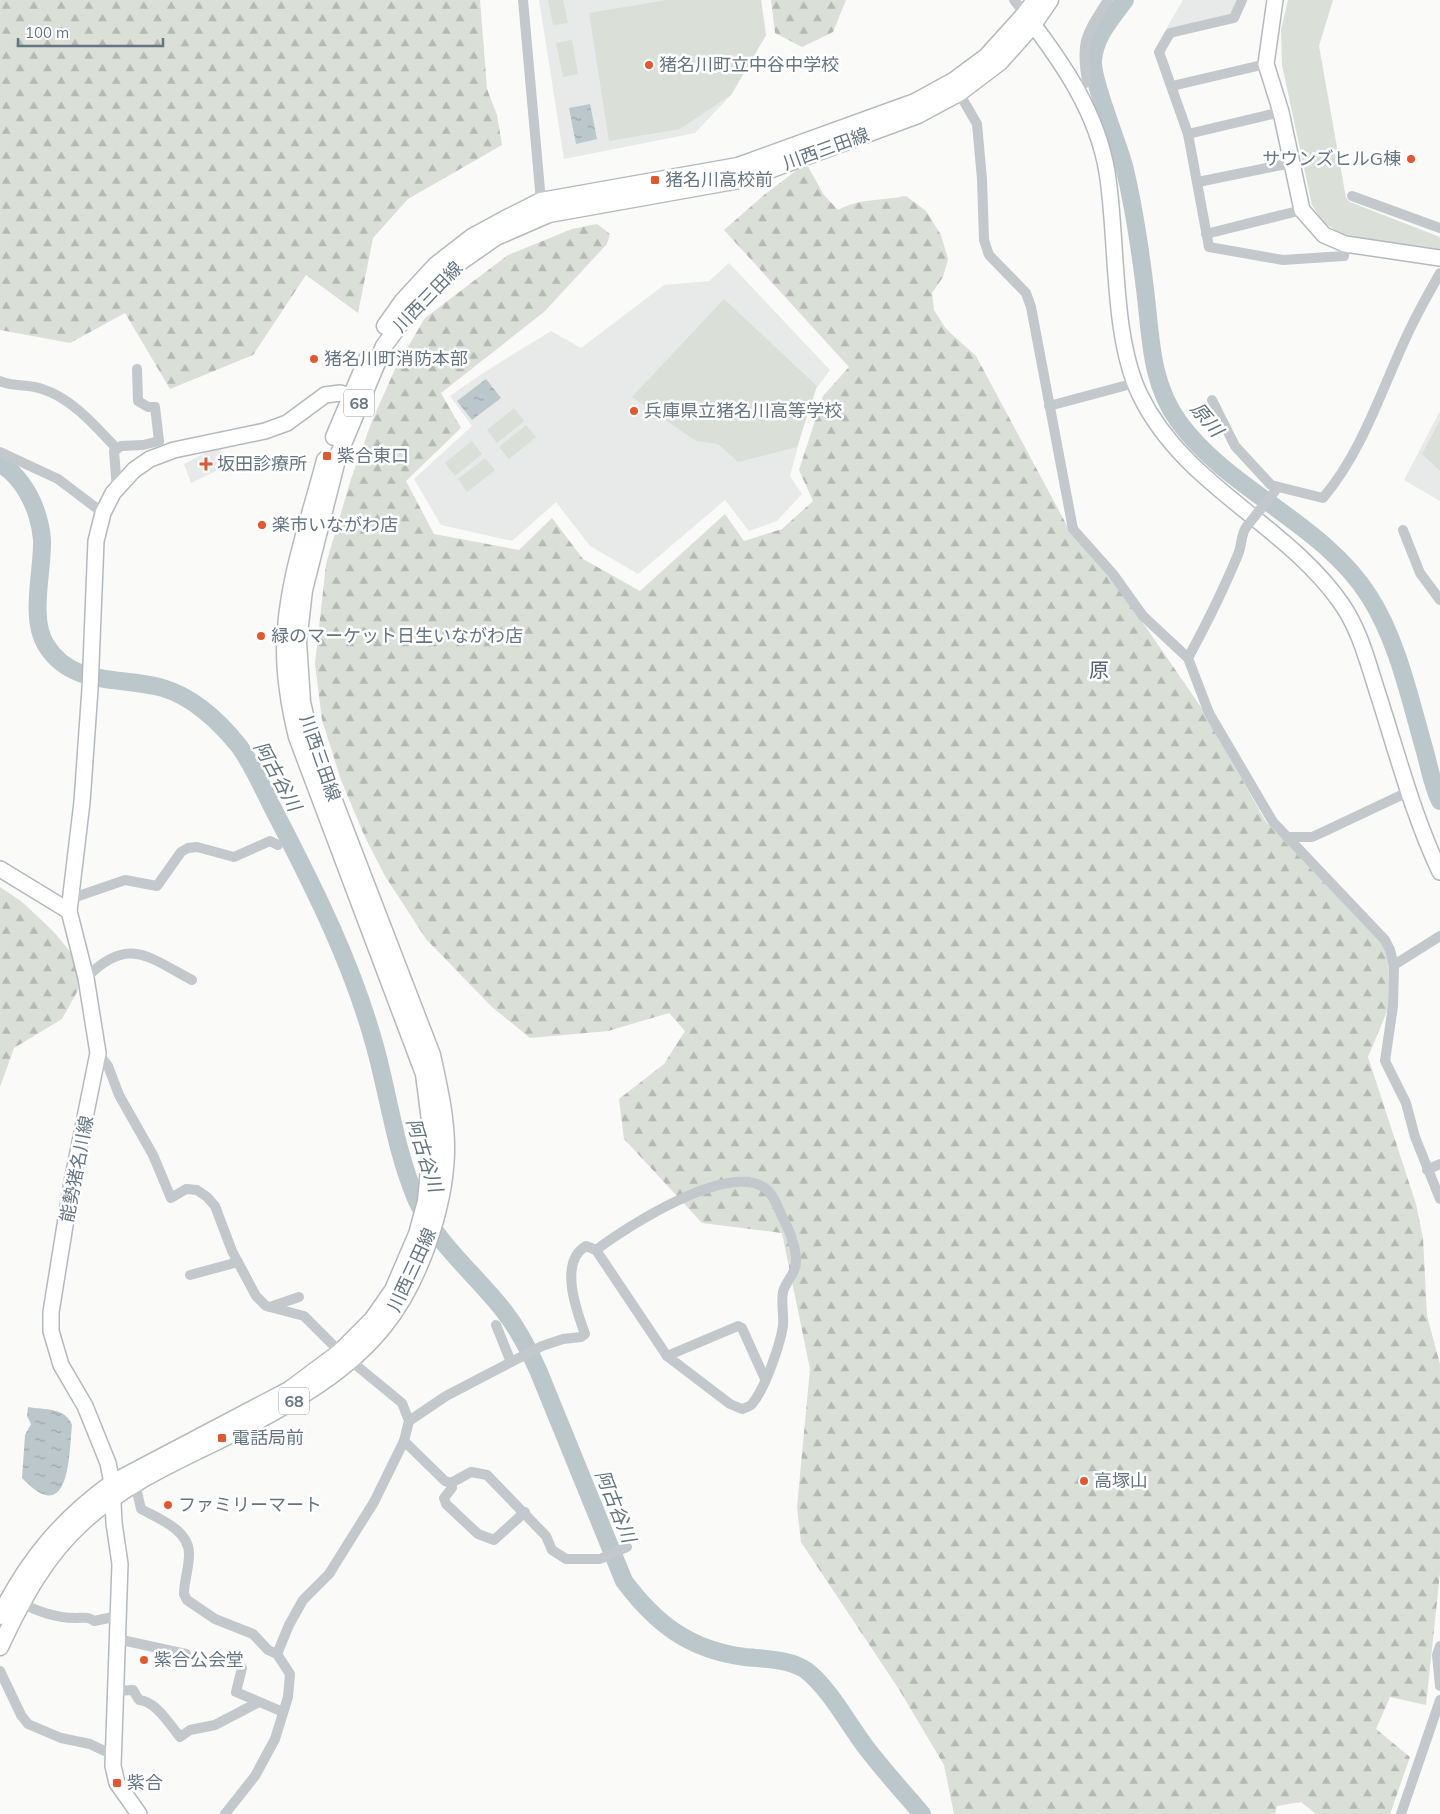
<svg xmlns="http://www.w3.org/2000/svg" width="1440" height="1814" font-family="Mulish,'Noto Sans JP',sans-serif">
<defs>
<pattern id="forest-firs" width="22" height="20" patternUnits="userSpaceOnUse" patternTransform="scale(1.25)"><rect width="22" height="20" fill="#dadfd7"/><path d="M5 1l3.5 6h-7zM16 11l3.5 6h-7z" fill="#b4b9b4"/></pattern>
<pattern id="water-ripples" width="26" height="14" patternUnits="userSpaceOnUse" patternTransform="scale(1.25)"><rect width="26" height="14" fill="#bbc7cb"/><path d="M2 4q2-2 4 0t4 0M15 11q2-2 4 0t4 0" fill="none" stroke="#9ca6aa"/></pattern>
</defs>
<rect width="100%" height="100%" fill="#fafaf8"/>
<g fill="#e8e9e9">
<path d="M539 0H761L766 35 731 95 695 133 564 159Z"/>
<path d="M1183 0H1236L1230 17 1166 29Z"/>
<path d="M729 263 830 370 812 394 790 476 802 494 777 521 749 531 725 500 638 574 590 546 556 502 512 541 441 525 414 479 472 426 450 396 483 373 551 331 581 348 664 285 709 281Z"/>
<path d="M1440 411V501L1404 480Z"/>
<path d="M219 446 229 465 191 483 184 464Z"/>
</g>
<g fill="#dadfd7">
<path d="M548 0H563L568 23 553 25Z"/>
<path d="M667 0H761L766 35 731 95 680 129 609 141 589 13Z"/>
<path d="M1288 0H1333L1319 46 1346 198 1350 202 1440 237V254L1349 239 1323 222 1312 205 1282 65 1281 30Z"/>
<path d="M572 40 578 74 563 77 556 43Z"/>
<path d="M724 299 817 386 797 447 738 462 718 444 696 441 632 397Z"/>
<path d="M514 408 524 421 497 443 487 430Z"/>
<path d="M1440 420V471L1422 454Z"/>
<path d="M526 425 536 437 509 459 499 447Z"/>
<path d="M472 441 482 454 455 476 445 463Z"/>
<path d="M485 458 495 470 467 492 458 479Z"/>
</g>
<g fill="url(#forest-firs)">
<path d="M0 0H480L487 89 497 115 502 145 408 199 373 238 358 313 306 275 253 355 170 389 125 313 70 343 0 330Z"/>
<path d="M771 0H846L833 32 802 47 775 33Z"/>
<path d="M806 163 824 195 838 210C860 198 881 201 906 196L926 211 941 235 948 259 943 277 932 293 934 310 946 329 976 356 1072 535 1112 578 1203 710 1266 822 1383 944 1389 962 1388 1009 1368 1057 1416 1204 1423 1238 1427 1316 1440 1364V1573L1426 1705 1390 1697 1376 1729 1410 1757 1390 1814H1316L1301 1802 1277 1806 1275 1814H954L944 1765 900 1691 801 1542 797 1507 810 1369 782 1233 702 1223 624 1139 619 1099 664 1064 685 1031 669 1013 608 1031 530 1038 492 1007 426 939 385 876 364 835 341 780 322 720 315 664 326 564 351 479 372 421 396 367 425 318 508 255 572 229 597 224 610 234 607 244 544 312 441 393 461 428 406 481 434 534 519 550 552 518 583 559 640 591 725 514 744 541 782 529 813 501 799 470 823 396 849 367 724 230 764 195Z"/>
<path d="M0 887 21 901 54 932 77 960 78 990 62 1019 14 1048 0 1087Z"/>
</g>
<g fill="url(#water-ripples)">
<path d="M590 104 597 139 576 144 569 108Z"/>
<path d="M486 379 501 398 472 420 457 401Z"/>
<path d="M28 1407C45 1410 65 1407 72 1425 69 1455 70 1529 22 1478L25 1435 31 1424 27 1416Z"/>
</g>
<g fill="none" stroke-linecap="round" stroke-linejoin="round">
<g stroke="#bbc7cb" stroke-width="18">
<path d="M1125 0C1111 19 1095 36 1093 60 1091 80 1118 142 1124 166 1134 207 1140 248 1145 289 1151 336 1150 383 1179 422 1228 490 1324 524 1369 596 1397 639 1410 699 1424 748 1429 765 1432 785 1440 801"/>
<path d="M0 464C12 470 20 480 27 492 35 505 41 524 42 540 43 571 29 618 46 645 72 688 123 676 163 688 193 697 220 722 239 746 255 768 266 796 279 820 316 892 352 964 374 1043 389 1096 395 1150 417 1201 436 1243 476 1275 504 1311 518 1329 529 1350 538 1370L624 1581C656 1624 690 1650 745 1657 765 1659 791 1659 807 1671 830 1689 850 1727 868 1750 885 1772 904 1793 922 1814"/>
</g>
<g stroke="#b3babf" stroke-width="18">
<g id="secondary">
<path d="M1275 0 1266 64 1281 112 1302 210 1324 235 1345 244 1440 258"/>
<path d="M1026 15C1062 62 1097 112 1107 172 1118 239 1111 335 1140 395 1184 486 1285 523 1341 603 1360 630 1368 663 1378 694 1397 753 1413 815 1440 872"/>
<path d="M0 869 69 911"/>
<path d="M139 1814 117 1783 113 1766 120 1564 114 1523 112 1483 108 1463 85 1406 61 1365 51 1331V1312L72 1182 98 1053 86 978 69 911 82 802 90 689 96 541 103 513 113 493 134 470 150 459 174 450 265 431 287 423 325 395 340 393 361 398"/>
</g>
</g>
<g stroke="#b5babe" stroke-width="19">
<g id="primary">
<path d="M385 326 402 302 436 265 472 237 505 219 541 201 738 166 915 102 955 80 986 57 1025 14 1035 0"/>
<path d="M334 437 367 359"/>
<path d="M0 1616C27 1561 62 1519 112 1483L289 1390 340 1352 372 1320 393 1290 417 1234 426 1201 432 1136 424 1074 297 737C290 708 285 680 285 650 285 586 309 522 325 460"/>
<path d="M0 1647C22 1600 45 1556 84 1521 130 1479 191 1455 246 1427 296 1401 349 1370 384 1326 419 1283 444 1209 446 1154 447 1121 439 1087 432 1055L311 741 302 702 298 642 304 590 338 456 384 346 406 316 453 267 496 237 549 214 745 179 918 115 959 93 1000 62 1033 25 1050 0"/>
</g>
</g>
<g stroke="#c3c8cc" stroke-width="10">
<path d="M523 0 541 201 543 205"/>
<path d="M1014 0 1025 14"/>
<path d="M1242 0 1234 18 1170 33 1159 52 1188 134 1209 247 1283 260 1344 256 1345 244"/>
<path d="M1172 86 1266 64"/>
<path d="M1077 90 1087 81C1080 39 1087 34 1108 0"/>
<path d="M959 93 977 124 982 179 984 240 989 255 1026 293 1031 307 1073 529 1113 574 1143 616 1188 658 1209 713 1273 822 1385 940 1390 950 1394 965 1393 1006 1385 1061 1406 1103 1415 1137 1440 1199"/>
<path d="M1188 134 1281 112"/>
<path d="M1198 182 1291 163"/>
<path d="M1352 196 1440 228"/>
<path d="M1206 234 1302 210"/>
<path d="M0 381C13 387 29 384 42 389 72 398 96 427 117 449"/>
<path d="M1212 400 1235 446 1271 485 1323 498C1365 448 1383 384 1411 327 1420 308 1430 291 1440 273"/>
<path d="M1049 406 1135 383"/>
<path d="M0 452 58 479 103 513"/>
<path d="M117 489 114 451 121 446 143 445 159 441 155 407H148L138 401 137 369"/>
<path d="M1403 530 1420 573 1440 600"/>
<path d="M1188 658C1207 623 1224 589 1239 552 1242 543 1241 533 1247 526"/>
<path d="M1287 837H1312L1321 833 1410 791"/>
<path d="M70 899 125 880 157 886 181 852 188 848 197 847 234 857 270 841 278 845"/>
<path d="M1394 965 1440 936"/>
<path d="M86 978C128 935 148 957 192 980"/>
<path d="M98 1053 108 1066 119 1095 153 1155 171 1198 186 1189 197 1190 207 1197 215 1206 232 1251 256 1296 266 1306 304 1316 340 1352 402 1403 409 1421 404 1441 374 1502 329 1574 303 1600 289 1625 277 1654 290 1674 288 1697 275 1739 255 1776 225 1814"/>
<path d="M1427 1170 1440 1164"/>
<path d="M190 1275 238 1262"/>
<path d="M270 1307 299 1297"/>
<path d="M496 1325 511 1362"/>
<path d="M667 1356 738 1326 742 1328 765 1379"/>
<path d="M409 1421 446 1396 542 1346 563 1339 581 1337 585 1334C577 1312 558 1262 586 1246L596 1250 667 1356 730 1404 742 1409C746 1407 750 1407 752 1404 765 1389 780 1345 783 1326 784 1315 781 1303 783 1292 786 1280 796 1274 796 1261 796 1244 788 1228 781 1214 777 1205 773 1194 765 1188 727 1162 628 1226 596 1250"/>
<path d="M404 1441 445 1481 451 1483 471 1472 487 1475 546 1536 552 1550 566 1559H600L627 1547"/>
<path d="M135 1483 141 1509C159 1519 190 1530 189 1555 189 1568 184 1581 184 1594L187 1600 215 1619 253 1634 268 1650 277 1654"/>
<path d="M451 1483 452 1488 444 1498 446 1504 478 1534 494 1540 525 1512"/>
<path d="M20 1603C38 1611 55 1618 75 1618 83 1618 88 1616 94 1621L118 1616"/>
<path d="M117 1639 186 1654"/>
<path d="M1440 1646 1437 1655 1440 1686"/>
<path d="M242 1668 236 1692 283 1712"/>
<path d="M0 1671 21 1715 28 1724 61 1738 90 1744 113 1755"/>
<path d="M115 1691 133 1690 139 1700C156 1701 170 1725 180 1737L190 1730 215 1725 257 1703"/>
<path d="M1401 1814 1440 1700"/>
</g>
<use href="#secondary" stroke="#fff" stroke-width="15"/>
<use href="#primary" stroke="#fff" stroke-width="16"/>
<path stroke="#c3c8cc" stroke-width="10" d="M1247 526 1275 491"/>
</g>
<g fill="#e4572e" stroke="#fff" stroke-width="2">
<circle cx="649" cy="65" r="5"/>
<circle cx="1411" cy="159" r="5"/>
<rect x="650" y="175" width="10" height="10" rx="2.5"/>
<circle cx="314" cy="359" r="5"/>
<circle cx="634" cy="411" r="5"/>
<rect x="322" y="451" width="10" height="10" rx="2.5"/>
<path d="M203.5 456.5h5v5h5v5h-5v5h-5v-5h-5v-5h5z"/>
<circle cx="262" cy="525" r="5"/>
<circle cx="261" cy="636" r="5"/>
<rect x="217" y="1433" width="10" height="10" rx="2.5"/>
<circle cx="1084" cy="1481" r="5"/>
<circle cx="168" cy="1505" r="5"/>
<circle cx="144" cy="1660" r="5"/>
<rect x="112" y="1778" width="10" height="10" rx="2.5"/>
</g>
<g text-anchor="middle" stroke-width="5" stroke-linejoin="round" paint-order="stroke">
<g fill="#fff" stroke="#939fa8" stroke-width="1">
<rect x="344" y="389.5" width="30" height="27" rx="4"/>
<rect x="279" y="1387.5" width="30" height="27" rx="4"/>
</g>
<g font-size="16" font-weight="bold" fill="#657683">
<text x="359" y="409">68</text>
<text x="294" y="1407">68</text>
</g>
<g font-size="18" fill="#657683" stroke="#fff" text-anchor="start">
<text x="659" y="71">猪名川町立中谷中学校</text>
<text x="1401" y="165" text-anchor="end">サウンズヒルG棟</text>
<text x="665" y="186">猪名川高校前</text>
<text x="324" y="365">猪名川町消防本部</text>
<text x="644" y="417">兵庫県立猪名川高等学校</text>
<text x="337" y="462">紫合東口</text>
<text x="217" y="470">坂田診療所</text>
<text x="272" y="531">楽市いながわ店</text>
<text x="271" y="642">緑のマーケット日生いながわ店</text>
<text x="232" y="1444">電話局前</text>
<text x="1094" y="1487">高塚山</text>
<text x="178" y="1511">ファミリーマート</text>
<text x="154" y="1666">紫合公会堂</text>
<text x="127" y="1789">紫合</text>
</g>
<g font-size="18" fill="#657683" stroke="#fff">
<text transform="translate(826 149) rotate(-20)" y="6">川西三田線</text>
<text transform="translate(428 297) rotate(-46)" y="6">川西三田線</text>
<text transform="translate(320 758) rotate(71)" y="6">川西三田線</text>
<text transform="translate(77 1169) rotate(-79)" y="6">能勢猪名川線</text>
<text transform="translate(412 1270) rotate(-65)" y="6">川西三田線</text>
</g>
<g font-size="19" font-style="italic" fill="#60757c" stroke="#fff">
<text transform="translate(1207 419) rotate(50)" y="7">原川</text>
<text transform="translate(278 776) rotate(61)" y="7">阿古谷川</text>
<text transform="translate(425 1155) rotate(72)" y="7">阿古谷川</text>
<text transform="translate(616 1506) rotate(68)" y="7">阿古谷川</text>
</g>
<g font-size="20" fill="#57646e" stroke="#fff">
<text x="1099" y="677">原</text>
</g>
</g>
<path d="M18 38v8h145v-8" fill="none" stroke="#657683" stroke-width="2.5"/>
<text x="25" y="38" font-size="15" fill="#657683" stroke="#ffffff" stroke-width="4" paint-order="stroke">100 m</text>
</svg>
